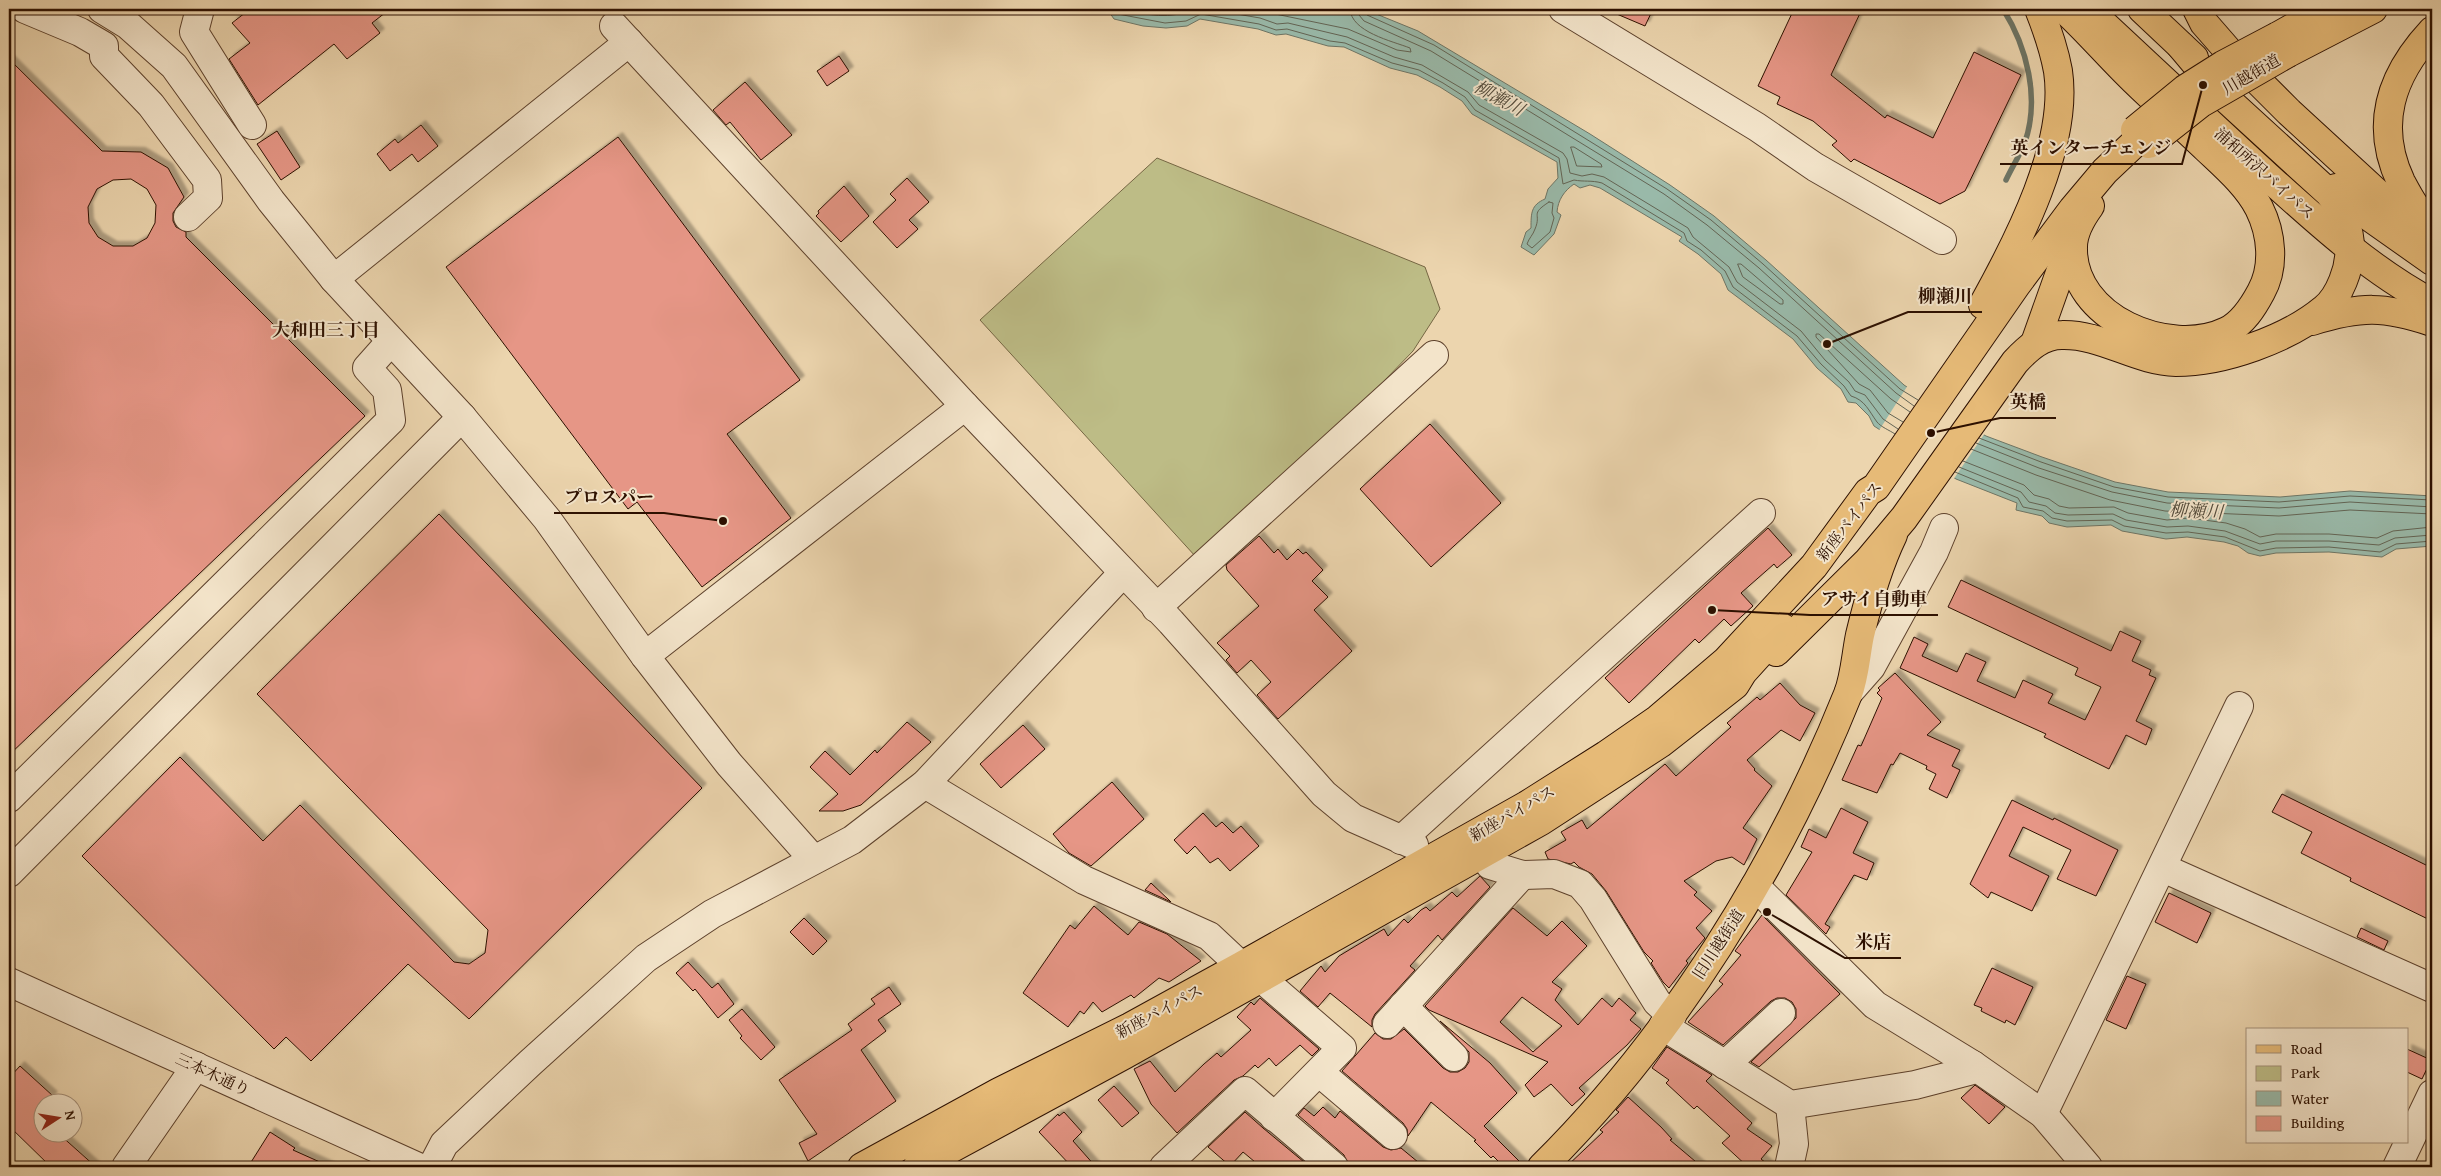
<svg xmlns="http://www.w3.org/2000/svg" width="2441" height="1176" font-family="'Gentium Book Plus','Noto Serif JP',serif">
<defs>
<filter id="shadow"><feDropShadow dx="4.5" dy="-4.5" stdDeviation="1" flood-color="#0004"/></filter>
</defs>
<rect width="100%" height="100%" fill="#ecd5ae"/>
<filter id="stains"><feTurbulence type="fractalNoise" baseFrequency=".004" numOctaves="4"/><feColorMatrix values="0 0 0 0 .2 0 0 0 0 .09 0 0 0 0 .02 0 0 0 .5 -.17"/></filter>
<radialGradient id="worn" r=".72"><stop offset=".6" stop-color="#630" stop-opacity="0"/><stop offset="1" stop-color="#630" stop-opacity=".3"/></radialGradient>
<path fill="#bdbc86" stroke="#756643" d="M1157 158 1425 267 1440 309 1413 351 1356 410 1196 557 980 320Z"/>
<path fill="#99b9a9" stroke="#6e7565" d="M1107 9H1364L1418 31 1590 134 1670 185 1714 216 1766 260 1904 385 1951 417 1986 436 2042 457 2115 482 2168 492 2280 497 2350 491 2432 496V546L2396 549 2382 557 2329 552 2276 553 2260 556 2248 553 2238 546 2224 542 2187 537 2166 539 2122 531 2111 525 2067 527 2049 523 2042 516 2016 510 2017 503 1956 479 1874 426 1869 416 1856 403 1848 402 1841 389 1817 368 1793 339 1728 290 1721 274 1698 254 1679 241 1682 237 1600 188 1590 185 1580 188 1574 184C1564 191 1558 200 1557 212L1561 215 1554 234 1534 255 1521 247 1526 232 1531 228C1531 213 1531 205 1545 199L1548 189 1558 178 1557 162 1472 114 1462 101 1440 87 1417 75 1390 68 1344 47 1328 46 1286 34 1276 35 1258 29 1200 19 1187 26 1166 28 1143 26 1114 19Z"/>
<path fill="#ecd5ae" d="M1908 385 1952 414 1985 433 1953 480 1878 432Z"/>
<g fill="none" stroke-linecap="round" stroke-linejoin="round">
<g stroke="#636454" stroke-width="1">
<path d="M1113 9 1118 14 1165 23 1186 21 1201 14 1259 24 1276 30 1287 29 1330 41 1345 43 1392 63 1419 70 1443 83 1465 97 1475 110 1559 158 1563 184 1574 180C1584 182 1591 180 1602 183L1684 233 1687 241 1701 250 1725 271 1733 287 1797 336 1821 364 1844 386 1851 396C1865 400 1869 411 1877 422 1881 427 1889 430 1895 434"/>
<path d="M1121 9C1146 15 1171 20 1195 9"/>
<path d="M1207 9 1260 18 1277 24 1288 23 1347 37 1394 57 1422 65 1468 92 1479 105 1563 153 1567 159 1570 173 1582 176 1592 174 1604 177 1688 228 1693 237 1729 267 1737 282 1801 331 1825 360 1849 382 1855 391 1865 395 1883 419 1898 429"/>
<path d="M1251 9 1348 29 1397 50 1411 52 1410 48C1392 41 1351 32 1350 9"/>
<path d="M1358 9 1359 15 1364 21 1431 51 1664 194 1707 225 1759 268 1896 393 1914 406"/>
<path d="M1364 9 1367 15 1434 45 1667 189 1711 220 1763 264 1900 389 1918 400"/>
<path d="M1485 92 1506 105V109H1503L1484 99 1481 94Z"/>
<path d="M1571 147H1574L1601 164 1602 167 1577 166Z"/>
<path d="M1549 202 1553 203 1552 213 1554 218 1550 232 1532 248 1527 244C1529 238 1533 235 1535 229 1542 213 1529 215 1549 202Z"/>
<path d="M1738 264H1741L1783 300V304H1780L1743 277Z"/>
<path d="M1903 422 1888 413 1870 390 1859 384 1816 337V334H1819L1891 399 1910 412"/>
<path d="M1979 438 2041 462 2114 487 2168 497 2279 502 2350 496 2432 500"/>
<path d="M1976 443 2039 468 2112 492 2167 503 2279 508 2350 502 2432 507"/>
<path d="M1971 449 2036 475 2110 500 2165 511 2279 516 2350 510 2432 514"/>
<path d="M1963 461 2024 485 2034 495 2049 499 2059 506 2069 508 2114 507 2128 513 2167 520 2189 518 2226 523 2245 529 2260 537 2276 534H2329L2377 538 2393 531 2432 527"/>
<path d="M1959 467 2021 492 2029 502 2046 506 2055 513 2068 515 2113 514 2126 520 2167 527 2188 526 2225 531 2260 544 2276 541H2329L2379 545 2395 538 2432 535"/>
<path d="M1955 472 2018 498 2023 507 2043 511 2052 518 2067 521 2112 520 2124 526 2166 533 2188 532 2225 537 2260 551 2276 548 2329 547 2380 552 2396 544 2432 541"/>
</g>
<path stroke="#6e7565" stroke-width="5.5" d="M2003 9C2027 47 2040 98 2025 142 2020 155 2012 167 2006 180"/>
</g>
<g fill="#e69686" stroke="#2d1000" fill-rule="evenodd" filter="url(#shadow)">
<path d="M250 9H390L372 23 380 33 347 59 334 44 258 105 229 59 250 43 232 23Z"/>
<path d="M1605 9H1653L1645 26Z"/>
<path d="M1794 9H1862L1831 75 1885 118 1887 115 1933 138 1974 52 2021 75 1965 191 1940 204 1854 159 1851 162 1832 145 1837 141 1813 121 1777 104 1780 97 1758 86Z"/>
<path d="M839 56 849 71 827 86 817 71Z"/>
<path d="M9 59 102 151 141 152 168 168 184 197 173 213V221L176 227 186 232V237L365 416 9 755ZM131 179 147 189 156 205 155 223 147 238 133 246H113L98 237 89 223 88 207 97 189 113 180Z"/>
<path d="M745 82 792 135 761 160 730 122 726 125 713 110Z"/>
<path d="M421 125 438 146 418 162 412 154 390 171 377 154 395 139 398 143Z"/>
<path d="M277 131 300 167 281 180 257 144Z"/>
<path d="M618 137 800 380 727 434 791 518 702 587 637 502 628 509 446 267Z"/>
<path d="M907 178 929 202 909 220 918 229 897 248 873 222 896 200 890 194Z"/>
<path d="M844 186 869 216 841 242 816 216 819 213 818 211Z"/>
<path d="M1430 424 1501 503 1431 567 1360 489Z"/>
<path d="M439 514 702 788 469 1019 408 964 311 1061 286 1037 274 1049 82 856 180 757 263 841 300 805 454 962 469 964 485 953 488 930 257 694Z"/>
<path d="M1768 528 1792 555 1777 568 1774 564 1741 593 1753 606 1731 626 1724 619 1699 643 1695 639 1629 703 1605 678Z"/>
<path d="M1259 536 1274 553 1278 549 1287 560 1298 549 1303 554 1306 552 1323 570 1312 581 1328 597 1314 610 1352 651 1278 719 1257 695 1271 682 1251 660 1237 673 1226 660 1230 656 1217 643 1259 606 1227 570 1226 565Z"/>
<path d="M1961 580 2111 651 2120 631 2141 641 2132 661 2151 670 2149 675 2156 678 2136 721 2152 729 2146 745 2126 735 2109 769 2044 737 2046 734 1900 668 1914 637 1928 644 1922 656 1957 672 1966 653 1986 662 1977 681 2015 698 2023 680 2053 694 2048 703 2085 720 2101 687 2075 675 2078 668 1948 607Z"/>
<path d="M1895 673 1941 722 1927 735 1960 750 1952 766 1960 770 1947 798 1929 789 1936 774 1926 769 1927 766 1900 753 1893 765 1891 764 1877 793 1842 780 1858 745 1861 746 1882 698 1877 693 1880 690 1878 688Z"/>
<path d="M1780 683 1800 705 1815 713 1800 741 1781 730 1747 760 1755 769 1754 770 1772 786 1743 828 1757 839 1744 865 1732 857 1716 861 1684 881 1697 892 1694 895 1712 911 1696 928 1705 938 1686 961 1688 963 1669 988 1663 982 1651 963 1653 961 1644 952 1606 891 1592 874 1579 867 1574 862 1571 864 1548 859 1545 852 1566 840 1561 832 1582 820 1587 829 1665 764 1676 776 1731 727 1727 723 1757 697 1760 700Z"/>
<path d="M907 722 931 742 861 805 843 811H819L838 794 810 767 825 751 850 775 875 750 877 753Z"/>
<path d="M1023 725 1045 749 1001 788 980 764Z"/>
<path d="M1112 782 1144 819 1091 866 1069 853 1053 834Z"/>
<path d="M2282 794 2432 868V921L2350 881 2351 878 2301 853 2312 832 2272 812Z"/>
<path d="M2012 800 2053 820 2054 818 2118 850 2096 896 2057 879 2071 850 2023 827 2009 856 2049 876 2032 911 1991 892 1988 898 1970 884Z"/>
<path d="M1841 808 1868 822 1853 853 1874 863 1867 880 1854 875 1825 924 1830 927 1826 934 1786 895 1812 852 1801 847 1809 829 1826 838Z"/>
<path d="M1203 813 1216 827 1222 822 1233 833 1241 826 1259 846 1230 871 1218 858 1210 863 1195 846 1187 854 1174 840Z"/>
<path d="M1480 876 1490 887 1442 940 1438 935 1410 966 1415 970 1375 1014 1372 1020V1027L1330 993 1318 1007 1300 991 1321 966 1325 972 1339 956 1384 929 1388 936 1404 919 1408 923 1421 910 1426 907 1430 911 1452 892 1457 897Z"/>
<path d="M1151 883 1169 900 1171 902 1145 890Z"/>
<path d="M2169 893 2211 913 2197 943 2155 922Z"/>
<path d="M1094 906 1128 935 1139 922 1167 934 1201 961 1169 982 1159 978 1134 998 1131 995 1102 1012 1093 1002 1084 1014 1080 1011 1068 1027 1023 993 1070 925 1075 929Z"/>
<path d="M1513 908 1547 936 1562 921 1587 946 1552 982 1562 989 1555 1000 1578 1025 1602 998 1612 1007 1619 998 1636 1013 1630 1020 1641 1029 1627 1045 1579 1088 1585 1094 1572 1106 1551 1084 1534 1097 1525 1085 1548 1062 1429 1010 1425 1006ZM1522 997 1562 1026 1533 1052 1500 1022Z"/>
<path d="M1762 915 1840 994 1759 1067 1751 1062 1796 1018V1009L1792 1002 1785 998H1777L1771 1001 1723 1045 1688 1022 1723 984 1719 981 1741 955 1735 951Z"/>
<path d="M804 918 827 941 813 955 790 932Z"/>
<path d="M2361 928 2388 941 2384 950 2357 937Z"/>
<path d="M688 962 712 988 718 983 734 1004 718 1018 695 989 693 991 676 973Z"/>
<path d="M1992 968 2033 987 2015 1025 2006 1020 2005 1023 1981 1011 1982 1008 1974 1005Z"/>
<path d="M2127 976 2146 984 2126 1029 2106 1020Z"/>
<path d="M889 987 901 1004 878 1020 886 1031 861 1050 896 1101 808 1161 799 1143 817 1134 779 1080 852 1030 848 1024 875 1004 871 999Z"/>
<path d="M1260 998 1319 1049 1312 1056 1300 1045 1276 1066 1269 1058 1258 1068 1255 1065 1243 1076 1234 1080 1177 1133 1151 1104 1134 1069 1150 1061 1175 1092 1204 1064 1217 1053 1221 1057 1251 1030 1237 1017 1251 1002 1254 1005Z"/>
<path d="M742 1009 775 1047 761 1060 740 1038 742 1036 729 1020Z"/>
<path d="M1440 1021 1490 1063 1517 1093 1484 1126 1525 1167H1504L1493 1156 1491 1158 1474 1141 1476 1140 1431 1102 1408 1136 1407 1129 1403 1123 1342 1071 1375 1033 1383 1039H1391L1404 1029 1443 1068 1450 1072H1458L1465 1068 1469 1062V1052Z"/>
<path d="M1667 1047 1712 1075 1706 1081 1752 1123 1747 1129 1772 1146 1761 1159 1771 1167H1748L1722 1143 1730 1136 1697 1106 1694 1109 1666 1083 1669 1080 1652 1068Z"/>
<path d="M2407 1049 2431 1060 2422 1079 2407 1072Z"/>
<path d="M20 1066 53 1096 46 1104H42V1134H59L96 1167H51L9 1126V1078Z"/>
<path d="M1975 1085 2005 1107 1989 1124 1961 1098Z"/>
<path d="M1114 1086 1139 1113 1122 1127 1098 1100Z"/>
<path d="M1628 1097 1661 1127 1672 1139 1670 1140 1702 1167H1566L1603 1132 1600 1130 1619 1112 1616 1110Z"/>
<path d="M1323 1107 1335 1118 1340 1111 1383 1147 1391 1150 1401 1148 1424 1167H1349L1344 1155 1298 1115 1304 1108 1314 1116Z"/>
<path d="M1064 1112 1082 1132 1073 1141 1096 1167H1072L1039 1132 1058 1114 1059 1116Z"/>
<path d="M1245 1112 1263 1128 1310 1167H1261L1243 1152 1230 1166 1208 1147Z"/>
<path d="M270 1132 295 1148 293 1150 331 1167H248Z"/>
</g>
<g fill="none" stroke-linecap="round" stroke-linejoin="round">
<g stroke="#5d412c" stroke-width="30">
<g id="minor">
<path d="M25 9 80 32 104 46V56L151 105 207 180 208 198 188 217"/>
<path d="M102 9 128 25 174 66 271 201 334 279 462 417 547 519 645 656 729 764 813 859"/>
<path d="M200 9 194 32 252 125"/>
<path d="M1563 9 1757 127 1815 167 1942 240"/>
<path d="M614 26 965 406 1171 622 1324 794 1353 818 1414 845"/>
<path d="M334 279 629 42"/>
<path d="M1156 608 1434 355"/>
<path d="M645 656 965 406"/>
<path d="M1849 692 1871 667 1934 552 1944 528"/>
<path d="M925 784 1084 880 1209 936 1241 966"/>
<path d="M9 798 391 420 387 390 367 368 391 341"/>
<path d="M1401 840 1761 513"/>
<path d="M1490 865 1522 875 1554 874 1580 884 1593 899 1657 1002 1672 1016"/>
<path d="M2163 868 2432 988"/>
<path d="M9 873 462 417"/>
<path d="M1755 886 1875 1005 1973 1065 2043 1114 2088 1167"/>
<path d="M1261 978 1342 1048 1274 1117"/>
<path d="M9 982 418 1167"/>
<path d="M1403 1006 1454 1057"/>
<path d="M1387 1024 1522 875"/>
<path d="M1663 1026 1790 1105 1915 1085 1969 1071 1973 1065"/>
<path d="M1725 1065 1781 1013"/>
<path d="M1320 1073 1393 1135"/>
<path d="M2043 1114 2239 706"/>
<path d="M126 1167 196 1066"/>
<path d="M432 1167 444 1144 530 1063 646 958 712 914 852 840 925 784 1122 574"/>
<path d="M1164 1167 1245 1091 1334 1167"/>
<path d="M1789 1167 1794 1144 1790 1105"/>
<path d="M2397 1167 2432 1094"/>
</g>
</g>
<g stroke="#2d1000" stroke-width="30">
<path id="major" d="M1542 1167C1674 1036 1779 866 1848 694 1855 676 1856 654 1860 635 1868 601 1878 566 1893 535"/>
</g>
<g stroke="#2d1000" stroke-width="30">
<g id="highway">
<path d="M2064 9C2091 34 2114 62 2141 87 2163 108 2185 128 2207 149 2226 167 2247 185 2259 208 2272 234 2275 267 2261 292 2253 307 2243 323 2227 331 2169 359 2071 318 2073 247 2073 233 2082 217 2090 206"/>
<path d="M2142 9 2194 58"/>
<path d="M2197 9 2204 23 2231 54 2289 112 2388 203 2432 231"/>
<path d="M2099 20C2155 72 2210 124 2267 176 2318 222 2370 270 2432 303"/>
<path d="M2278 36 2312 17 2322 9"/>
<path d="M2288 53 2373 9"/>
<path d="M2336 188 2364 213 2432 261"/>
<path d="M2430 222C2416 211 2409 197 2401 182 2374 125 2391 75 2432 31"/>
<path d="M1983 305C2018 242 2069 144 2058 71 2054 49 2047 29 2039 9"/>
<path d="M2312 321C2361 306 2384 306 2432 322"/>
<path d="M2035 343 2062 267 2072 245"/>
<path d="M1776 652 1868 561 1904 518 2015 362C2028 348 2042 335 2062 335 2102 334 2136 361 2176 362 2223 362 2288 339 2324 309 2333 302 2339 291 2343 281 2356 249 2350 220 2329 193L2223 96 2181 46"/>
<path d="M862 1167 999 1092 1130 1027 1241 966 1527 805 1606 755 1658 719 1726 661 1814 566 1868 492 1876 487 2017 284 2073 209 2105 171 2142 136"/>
<path d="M917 1167 1124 1055 1541 821 1661 743 1735 685 1743 672 1783 628"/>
</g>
</g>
<use href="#minor" stroke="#f3e4ca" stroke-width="28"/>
<use href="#major" stroke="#e6ba77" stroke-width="28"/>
<use href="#highway" stroke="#e6ba77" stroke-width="28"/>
<g stroke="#2d1000" stroke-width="30" stroke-linecap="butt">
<g id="highway-bridge">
<path d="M2135 130 2185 89 2223 65 2278 36"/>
<path d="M2149 144 2201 103 2288 53"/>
</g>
</g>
<use href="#highway-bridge" stroke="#e6ba77" stroke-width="28"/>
</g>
<g text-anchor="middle" stroke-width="4" stroke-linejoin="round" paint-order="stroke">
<g font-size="16" fill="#2d1000" stroke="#f3e4ca">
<text transform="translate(2251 74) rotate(-30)" y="6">川越街道</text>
<text transform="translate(2265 173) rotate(42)" y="6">浦和所沢バイパス</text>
<text transform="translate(1849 521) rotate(-52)" y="6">新座バイパス</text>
<text transform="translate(1512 813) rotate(-30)" y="6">新座バイパス</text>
<text transform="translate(1718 944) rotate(-57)" y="6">旧川越街道</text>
<text transform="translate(1159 1011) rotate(-28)" y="6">新座バイパス</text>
<text transform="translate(213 1074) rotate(25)" y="6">三本木通り</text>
</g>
<g font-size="18" font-style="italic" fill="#534b3b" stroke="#f3e4ca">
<text transform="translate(1499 98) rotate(29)" y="6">柳瀬川</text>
<text transform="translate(2196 511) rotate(3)" y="6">柳瀬川</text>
</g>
<g font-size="18" font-weight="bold" fill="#2d1000" stroke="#f3e4ca">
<text x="326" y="336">大和田三丁目</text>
</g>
</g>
<path fill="none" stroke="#2d1000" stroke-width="2" d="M2203 85L2182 164H2000M1827 344L1908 312H1982M1931 433L2000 418H2056M723 521L664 513H554M1712 610L1810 615H1938M1767 912L1845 958H1901"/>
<g fill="#2d1000" stroke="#f3e4ca" stroke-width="2">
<circle cx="2203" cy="85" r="5"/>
<circle cx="1827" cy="344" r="5"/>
<circle cx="1931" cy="433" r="5"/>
<circle cx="723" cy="521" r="5"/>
<circle cx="1712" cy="610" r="5"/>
<circle cx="1767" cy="912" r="5"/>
</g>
<g font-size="18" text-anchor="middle" font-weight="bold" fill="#2d1000" stroke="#f3e4ca" stroke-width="4" stroke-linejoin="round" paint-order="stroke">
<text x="2091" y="154">英インターチェンジ</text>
<text x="1945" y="302">柳瀬川</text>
<text x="2028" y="408">英橋</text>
<text x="609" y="503">プロスパー</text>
<text x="1874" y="605">アサイ自動車</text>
<text x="1873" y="948">米店</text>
</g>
<rect width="2441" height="1176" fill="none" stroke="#ecd5ae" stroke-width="30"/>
<rect x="10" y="10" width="2421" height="1156" fill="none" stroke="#2d1000" stroke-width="2.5"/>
<rect x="15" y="15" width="2411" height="1146" fill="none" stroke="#2d1000"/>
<rect x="2246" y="1028" width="162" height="115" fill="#f3e4ca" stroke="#a48f79"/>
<rect x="2256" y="1045" width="25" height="8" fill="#e6ba77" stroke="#a48f79"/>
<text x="2291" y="1054" font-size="15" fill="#2d1000">Road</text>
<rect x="2256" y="1066" width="25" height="15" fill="#bdbc86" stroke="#a48f79"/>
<text x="2291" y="1078" font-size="15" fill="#2d1000">Park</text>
<rect x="2256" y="1091" width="25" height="15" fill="#99b9a9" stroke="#a48f79"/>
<text x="2291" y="1104" font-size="15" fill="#2d1000">Water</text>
<rect x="2256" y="1116" width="25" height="15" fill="#e69686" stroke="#a48f79"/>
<text x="2291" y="1128" font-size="15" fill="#2d1000">Building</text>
<g transform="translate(58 1118) rotate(78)"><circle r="24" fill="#f3e4ca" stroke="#a48f79"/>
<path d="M0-4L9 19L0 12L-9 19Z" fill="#8f2418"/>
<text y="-8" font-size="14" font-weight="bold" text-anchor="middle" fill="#2d1000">N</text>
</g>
<rect width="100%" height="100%" filter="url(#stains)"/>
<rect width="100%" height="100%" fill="url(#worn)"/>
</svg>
